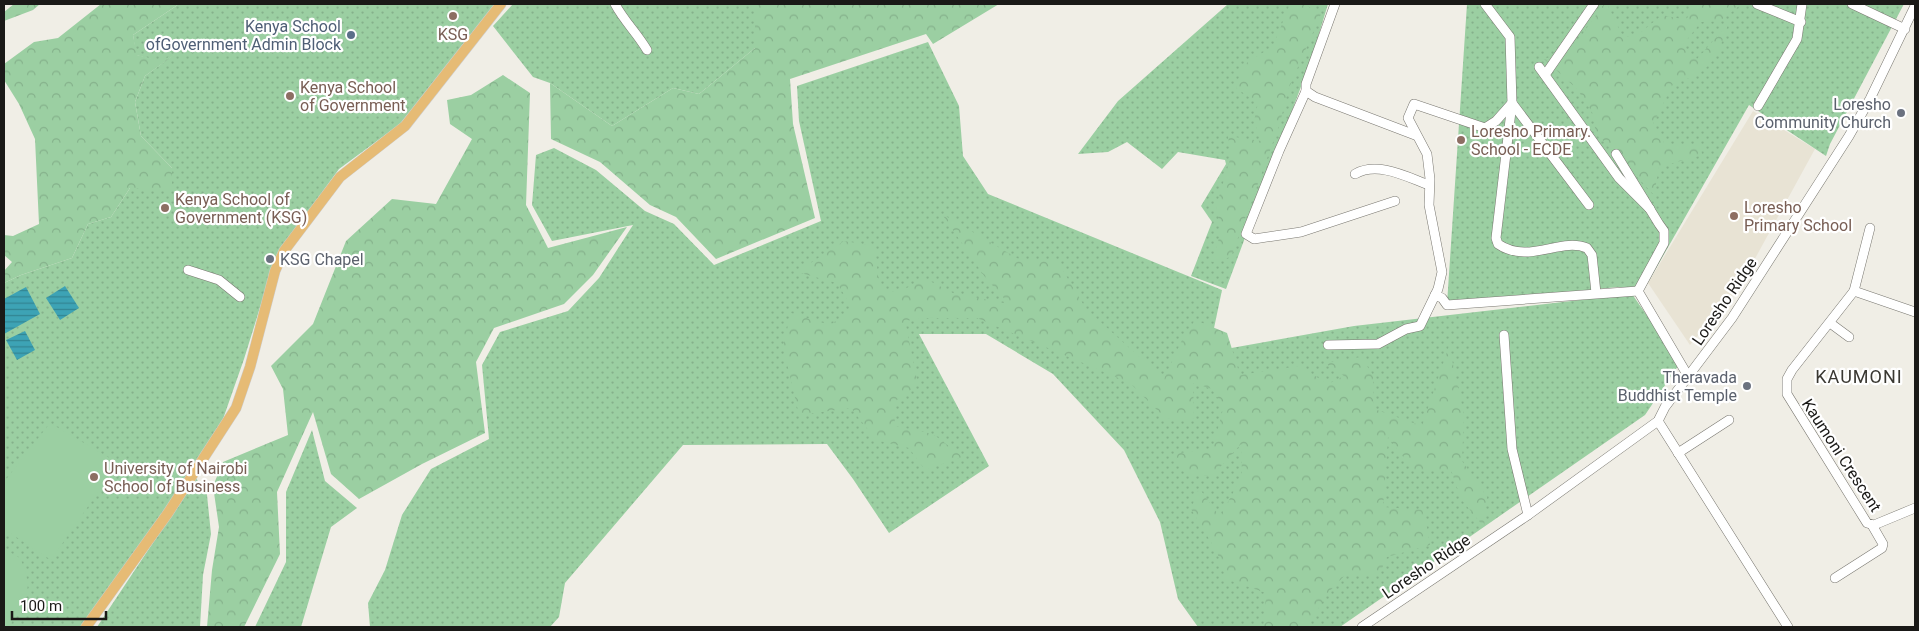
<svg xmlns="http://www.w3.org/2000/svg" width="1919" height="631" font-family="Roboto,sans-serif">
<defs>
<pattern id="grass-dots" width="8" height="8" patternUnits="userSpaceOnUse" patternTransform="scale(1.25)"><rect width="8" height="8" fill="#9bcfa2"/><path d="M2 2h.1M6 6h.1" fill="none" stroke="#85b18b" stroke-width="1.8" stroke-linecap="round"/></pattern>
<pattern id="forest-crowns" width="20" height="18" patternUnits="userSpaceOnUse" patternTransform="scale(1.25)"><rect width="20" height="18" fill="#9bcfa2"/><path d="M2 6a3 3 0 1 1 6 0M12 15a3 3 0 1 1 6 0" fill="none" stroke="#85b18b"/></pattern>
<pattern id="water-rules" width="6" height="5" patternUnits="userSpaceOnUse" patternTransform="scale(1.25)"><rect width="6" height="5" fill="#3da3b5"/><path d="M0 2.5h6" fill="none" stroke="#328492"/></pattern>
</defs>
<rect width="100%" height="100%" fill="#f0eee6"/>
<path fill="#e8e3d4" d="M1753 111 1815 149 1740 286 1690 345 1648 283Z"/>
<g fill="url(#grass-dots)">
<path d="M179 4H497L400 124 339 169 276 256 244 359 223 419 149 534 81 627H4V283L21 275 72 258 88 224 111 217 130 188 172 168 141 136 135 102 145 76 175 54 162 62 136 55 133 35Z"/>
<path d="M513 4H755V48L699 94 673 88 612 126 550 83 533 77 493 26Z"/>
<path d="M1228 4H1328L1312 57 1226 289 1191 276 1212 222 1201 206 1226 164 1225 160 1178 152 1162 169 1127 142 1108 152 1078 154 1118 101Z"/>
<path d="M1467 4H1904L1830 144 1826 156 1749 105 1642 293 1618 287 1447 304Z"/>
<path d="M928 42 959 106 963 156 988 194 1222 290 1209 352 1354 326 1632 294 1680 363 1645 415 1340 627H1198L1178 599 1160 522 1124 450 1053 374 986 334H919L989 466 889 533 853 479 827 444 683 445 565 583 559 617 550 627H370L368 603 385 570 402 515 431 469 489 439 482 365 500 332 568 311 599 278 633 225 552 241 532 205 536 155 554 148 596 170 645 211 674 224 714 265 821 221 799 121 797 86Z"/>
<path d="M312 430 325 481 357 508 331 527 301 627H255L286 562V492Z"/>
<path d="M196 478 207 495 211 534 203 575 200 627H97Z"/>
</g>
<g fill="url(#forest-crowns)">
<path d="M14 4H40L33 10 4 21V12Z"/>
<path d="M101 4H179L133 35 137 55 162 61 187 46 145 76 135 102 141 136 172 168V191L130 188 111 217 88 224 72 258 21 275 4 283V271L12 262 4 255V235L13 236 39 224 35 139 19 104 4 80V64L34 42 58 38Z"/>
<path d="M755 4H999L933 44 926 34 790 79 793 124 815 218 716 259 676 217 650 205 600 162 551 139 550 83 612 126 673 88 699 94 755 48Z"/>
<path d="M1290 4H1304L1321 14 1288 90 1280 123 1231 257 1212 262 1221 231 1216 207 1231 156 1228 136 1261 141 1254 121 1258 103 1236 88 1242 66 1273 46Z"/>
<path d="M1604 4H1607L1622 35 1634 38 1662 15 1686 20 1695 4H1738L1739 6 1720 21 1701 22 1682 46 1697 59 1728 24C1716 61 1711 72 1673 84L1652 126 1665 144H1700L1702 155 1659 167 1654 195 1596 133 1592 112 1577 89 1544 59 1571 50Z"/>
<path d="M503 75 530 93 526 205 548 248 627 227 593 275 564 304 494 328 476 362 485 433 422 464 359 499 331 474 313 412 277 492 280 554 248 619 244 627H207L212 570 219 527 213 486 223 462 288 435 283 389 271 366 313 324 346 241 392 199 436 204 472 139 450 124 447 100 471 95Z"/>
<path d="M942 214 1022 261 1056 259 1086 309 1164 379 1182 340 1195 320 1227 333 1240 375 1299 366 1328 384 1344 376 1325 363 1361 357 1373 375 1374 409 1422 426 1449 346 1464 415 1462 461 1487 497 1484 527 1461 499 1451 470 1414 471 1388 437 1383 507 1424 510 1430 545 1387 557 1379 575 1346 574 1326 595 1308 627H1264L1266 593 1226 579 1217 552 1191 509 1199 488 1220 517 1242 476 1241 444 1213 475 1186 476 1174 454 1213 448 1223 409 1212 389 1193 383 1194 419H1166L1130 383 977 318H924L905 321 918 385 894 402 895 426 933 434 963 457 925 470 909 448 876 440 851 408 799 415 783 346 791 313 830 325 853 309 837 283 797 272 844 241 875 246 879 287 898 293 924 278 953 293 1009 304 985 277Z"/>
</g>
<g fill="#9bcfa2">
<path d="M50 423 118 463 51 560 4 529V482Z"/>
<path d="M4 549 20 558C35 591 26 598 9 627H4Z"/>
</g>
<g fill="url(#water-rules)">
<path d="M65 286 79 308 60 320 46 298Z"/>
<path d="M26 287 40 314 4 334V299Z"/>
<path d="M25 331 35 350 17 360 6 340Z"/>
</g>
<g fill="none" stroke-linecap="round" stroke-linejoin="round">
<g stroke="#797770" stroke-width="10">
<g id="minor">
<path d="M615 4C624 21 637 33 647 50"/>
<path d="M1335 4 1306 84V91L1315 97 1415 135"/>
<path d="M1485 4 1510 37 1512 103 1496 238 1498 244C1529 265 1560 237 1587 248L1592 255 1596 293"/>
<path d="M1757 4 1801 22"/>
<path d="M1852 4 1905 29"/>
<path d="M1539 67 1619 178 1650 209"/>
<path d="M1545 75 1594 4"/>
<path d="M1306 91 1279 151 1246 234 1254 239 1301 232 1395 201"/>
<path d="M1758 106 1797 39 1802 4"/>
<path d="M1616 154 1659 224 1664 231V243L1638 291"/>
<path d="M1355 174C1378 161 1407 177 1429 185"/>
<path d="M1870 228 1854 291 1792 370 1787 379V394L1867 523 1874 525 1915 508"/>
<path d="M188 270 219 280 240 297"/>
<path d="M1854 291 1915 312"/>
<path d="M1435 295 1442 298 1447 305 1638 291 1688 376"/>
<path d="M1830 323 1849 337"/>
<path d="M1504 335 1512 449 1528 515"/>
<path d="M1328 345 1378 344 1406 329 1420 326 1438 289 1442 272 1429 205 1430 179 1427 154 1408 118 1414 104 1485 128 1496 121 1512 103 1589 205"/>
<path d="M1658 421 1788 627"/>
<path d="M1678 453 1729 420"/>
<path d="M1835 578 1882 548 1883 544 1872 525"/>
<path d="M1362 627 1528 515 1658 421 1665 407 1732 318 1849 136 1870 99 1915 6"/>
</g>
</g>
<g stroke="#cdcccc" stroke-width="11">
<path id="major" d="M86 627 168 513 236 408 250 367 275 271 284 251 340 177 405 126 501 4"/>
</g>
<use href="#minor" stroke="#fff" stroke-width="9"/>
<use href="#major" stroke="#e6bb75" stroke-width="10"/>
</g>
<g fill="#8d6e63" stroke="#fff" stroke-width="2">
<circle cx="453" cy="16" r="5"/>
<circle cx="290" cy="96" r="5"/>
<circle cx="1461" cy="140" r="5"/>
<circle cx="165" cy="208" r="5"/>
<circle cx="1734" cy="216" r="5"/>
<circle cx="94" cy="477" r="5"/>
</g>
<circle fill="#5c6f8a" stroke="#fff" stroke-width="2" cx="351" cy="35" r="5"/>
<g fill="#6b7280" stroke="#fff" stroke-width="2">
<circle cx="1901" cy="113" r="5"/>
<circle cx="270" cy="259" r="5"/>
<circle cx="1747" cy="386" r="5"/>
</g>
<g text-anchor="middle" stroke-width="4.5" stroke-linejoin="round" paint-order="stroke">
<g font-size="16" fill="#4e5e75" stroke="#fff" text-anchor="end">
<text x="341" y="32">Kenya School<tspan x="341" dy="18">ofGovernment Admin Block</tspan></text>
</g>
<g font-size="16" fill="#785e54" stroke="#fff" text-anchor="start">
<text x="453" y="40" text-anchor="middle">KSG</text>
<text x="300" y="93">Kenya School<tspan x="300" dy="18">of Government</tspan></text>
<text x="1471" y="137">Loresho Primary.<tspan x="1471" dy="18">School - ECDE</tspan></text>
<text x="175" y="205">Kenya School of<tspan x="175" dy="18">Government (KSG)</tspan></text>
<text x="1744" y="213">Loresho<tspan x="1744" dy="18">Primary School</tspan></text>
<text x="104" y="474">University of Nairobi<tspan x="104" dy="18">School of Business</tspan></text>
</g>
<g font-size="16" fill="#5b616d" stroke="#fff" text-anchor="end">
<text x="1891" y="110">Loresho<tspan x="1891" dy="18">Community Church</tspan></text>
<text x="280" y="265" text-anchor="start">KSG Chapel</text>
<text x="1737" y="383">Theravada<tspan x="1737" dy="18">Buddhist Temple</tspan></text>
</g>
<g font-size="16" fill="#1a1917" stroke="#fff">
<text transform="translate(1724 301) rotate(-56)" y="6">Loresho Ridge</text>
<text transform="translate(1842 455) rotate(57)" y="6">Kaumoni Crescent</text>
<text transform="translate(1426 566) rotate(-34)" y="6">Loresho Ridge</text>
</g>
<g font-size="18" letter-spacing="1" fill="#3a3832" stroke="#fff">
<text x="1859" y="383">KAUMONI</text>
</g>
</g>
<rect width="1919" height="631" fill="none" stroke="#1a1917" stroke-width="10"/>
<path d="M12 611v8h94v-8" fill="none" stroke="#1a1917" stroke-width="2.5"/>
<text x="20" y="611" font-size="15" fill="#1a1917" stroke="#ffffff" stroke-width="4" paint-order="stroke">100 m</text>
</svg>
